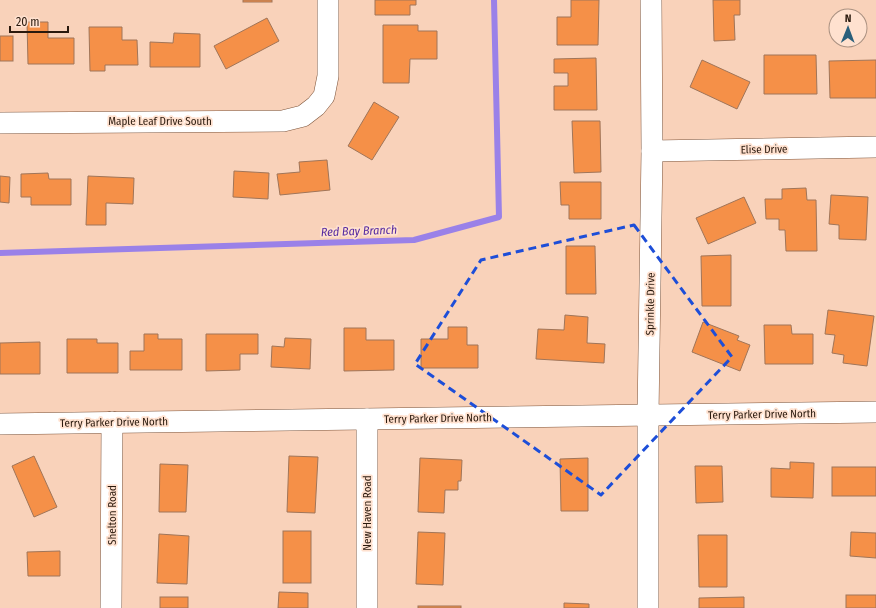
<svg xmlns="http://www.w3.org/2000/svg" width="876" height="608" font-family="'Fira Sans Condensed',sans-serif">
<rect width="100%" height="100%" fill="#f9d2ba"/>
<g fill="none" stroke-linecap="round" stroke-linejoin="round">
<path stroke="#9a81e8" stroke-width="6" d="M0 253 414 240 499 217 494 0"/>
</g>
<g fill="#f59048" stroke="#a07559">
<rect x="243" y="0" width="29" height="2"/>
<path d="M375 0H416V5H410V15H375Z"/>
<path d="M571 0H599L598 45H557V17H571Z"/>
<path d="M713 0H740V15H734L735 40 714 41Z"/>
<path d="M267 18 279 41 226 69 214 46Z"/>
<path d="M27 22H48V38H74V64H28Z"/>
<path d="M383 25H418V31H437V59H410L409 83H383Z"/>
<path d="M89 27H122V40H137L138 65H105V71H90Z"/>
<path d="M174 33 200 34V67H150V42L173 43Z"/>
<rect x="0" y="36" width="13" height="25"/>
<path d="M764 55H816L817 94H764Z"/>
<path d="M596 58 597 110H554V86H568V73H554V59Z"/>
<path d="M702 60 750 82 737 109 690 87Z"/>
<path d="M876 60V98H830L829 61Z"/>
<path d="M374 102 399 117 372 160 348 146Z"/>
<path d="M572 121H600L601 172 574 173Z"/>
<path d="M327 160 330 190 280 195 277 174 300 172 299 162Z"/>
<path d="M234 171 269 173 268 199 233 197Z"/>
<path d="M48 173 49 179H71V205H31V197H21V174Z"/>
<path d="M0 176 10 177 9 203 0 202Z"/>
<path d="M88 176 134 178 133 204 106 203V225H86Z"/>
<path d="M560 182H601V219H569V205H561Z"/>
<path d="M806 188 807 200H816L817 251H786L785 230H779V219H766L765 199H782V189Z"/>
<path d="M831 195 868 197 866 240 839 239V225L829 224Z"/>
<path d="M744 197 756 223 708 244 696 218Z"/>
<path d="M566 246H595L596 294H566Z"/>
<path d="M731 255V306H702L701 256Z"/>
<path d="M828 310 874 316 867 366 843 363 844 355 832 353 835 335 825 334Z"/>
<path d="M565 315 588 317 587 343 605 344 604 363 536 359 538 329 564 330Z"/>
<path d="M703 322 739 336 737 340 750 345 740 371 692 352Z"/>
<path d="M764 325H791L792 334H813V364H765Z"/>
<path d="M448 327H467V345H478V368H421V339H448Z"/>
<path d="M344 328H366V340H394V370L344 371Z"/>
<path d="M144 334H158V339H182V370H130V351H144Z"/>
<path d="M206 334H258V354H240V370L206 371Z"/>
<path d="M285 338 311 339 310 369 271 367 272 346 284 347Z"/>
<path d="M67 339H97V343H118V373H67Z"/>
<path d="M40 342V374H0V343Z"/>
<path d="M34 456 57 507 34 517 12 466Z"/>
<path d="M289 456 318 457 315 513 287 512Z"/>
<path d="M420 458 462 460 461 481H458V490H445L444 513 418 512Z"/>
<path d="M588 458V511H561L560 459Z"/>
<path d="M790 462 814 463 813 498 771 497V468L790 469Z"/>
<path d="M160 464 188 465 186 512H159Z"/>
<path d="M695 466H722L723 502 696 503Z"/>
<rect x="832" y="467" width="44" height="29"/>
<rect x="283" y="531" width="28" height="52"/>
<path d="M418 532 445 533 443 585 416 584Z"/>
<path d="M851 532 876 533V558L850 556Z"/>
<path d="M159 534 189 536 187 584 157 583Z"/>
<path d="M698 535H727V587H699Z"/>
<path d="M60 551V576H28L27 552Z"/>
<path d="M279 592 308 593V608H278Z"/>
<rect x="846" y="595" width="30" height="13"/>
<rect x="160" y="597" width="28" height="11"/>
<path d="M744 597V608H699V598Z"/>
<path d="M564 603 589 604V608H564Z"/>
<rect x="418" y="606" width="43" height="2"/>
</g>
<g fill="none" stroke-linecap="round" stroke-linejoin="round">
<g stroke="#7e553b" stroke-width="22">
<g id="street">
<path d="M0 123 283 121 303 116 316 106 324 96 328 76V0"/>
<path d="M652 151 876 147"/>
<path d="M0 424 876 412"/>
<path d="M111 608 112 422"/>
<path d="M367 608V419"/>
<path d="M648 608V415L652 151 651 0"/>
</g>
</g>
<use href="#street" stroke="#fff" stroke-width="21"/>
</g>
<path fill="none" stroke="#1d4ed8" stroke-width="3" stroke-dasharray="8 5" stroke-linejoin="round" d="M634 225 732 357 601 495 415 364 481 260Z"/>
<g text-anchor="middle" stroke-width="3.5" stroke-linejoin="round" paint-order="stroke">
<g font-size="11" fill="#2a190d" stroke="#ffe1cf">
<text x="160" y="125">Maple Leaf Drive South</text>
<text transform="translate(764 149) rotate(-1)" y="4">Elise Drive</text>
<text transform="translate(650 304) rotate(-89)" y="4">Sprinkle Drive</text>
<text transform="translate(762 414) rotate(-1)" y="4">Terry Parker Drive North</text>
<text transform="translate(438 418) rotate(-1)" y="4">Terry Parker Drive North</text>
<text transform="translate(114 422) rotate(-1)" y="4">Terry Parker Drive North</text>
<text transform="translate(367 513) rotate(-90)" y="4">New Haven Road</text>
<text transform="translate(112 515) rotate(-90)" y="4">Shelton Road</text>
</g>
<g font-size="12" font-style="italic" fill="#5428a0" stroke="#ffe1cf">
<text transform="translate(359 231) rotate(-2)" y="4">Red Bay Branch</text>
</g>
</g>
<g transform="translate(848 28) rotate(1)"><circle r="19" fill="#ffe1cf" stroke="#aa9181"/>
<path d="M0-3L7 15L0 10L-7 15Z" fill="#2a5f7b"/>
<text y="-6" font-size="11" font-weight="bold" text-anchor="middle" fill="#2a190d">N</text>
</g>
<path d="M10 26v6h58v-6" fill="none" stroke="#2a190d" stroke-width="2"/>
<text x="16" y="26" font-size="12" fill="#2a190d" stroke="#ffe1cf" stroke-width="3" paint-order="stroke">20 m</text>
</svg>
